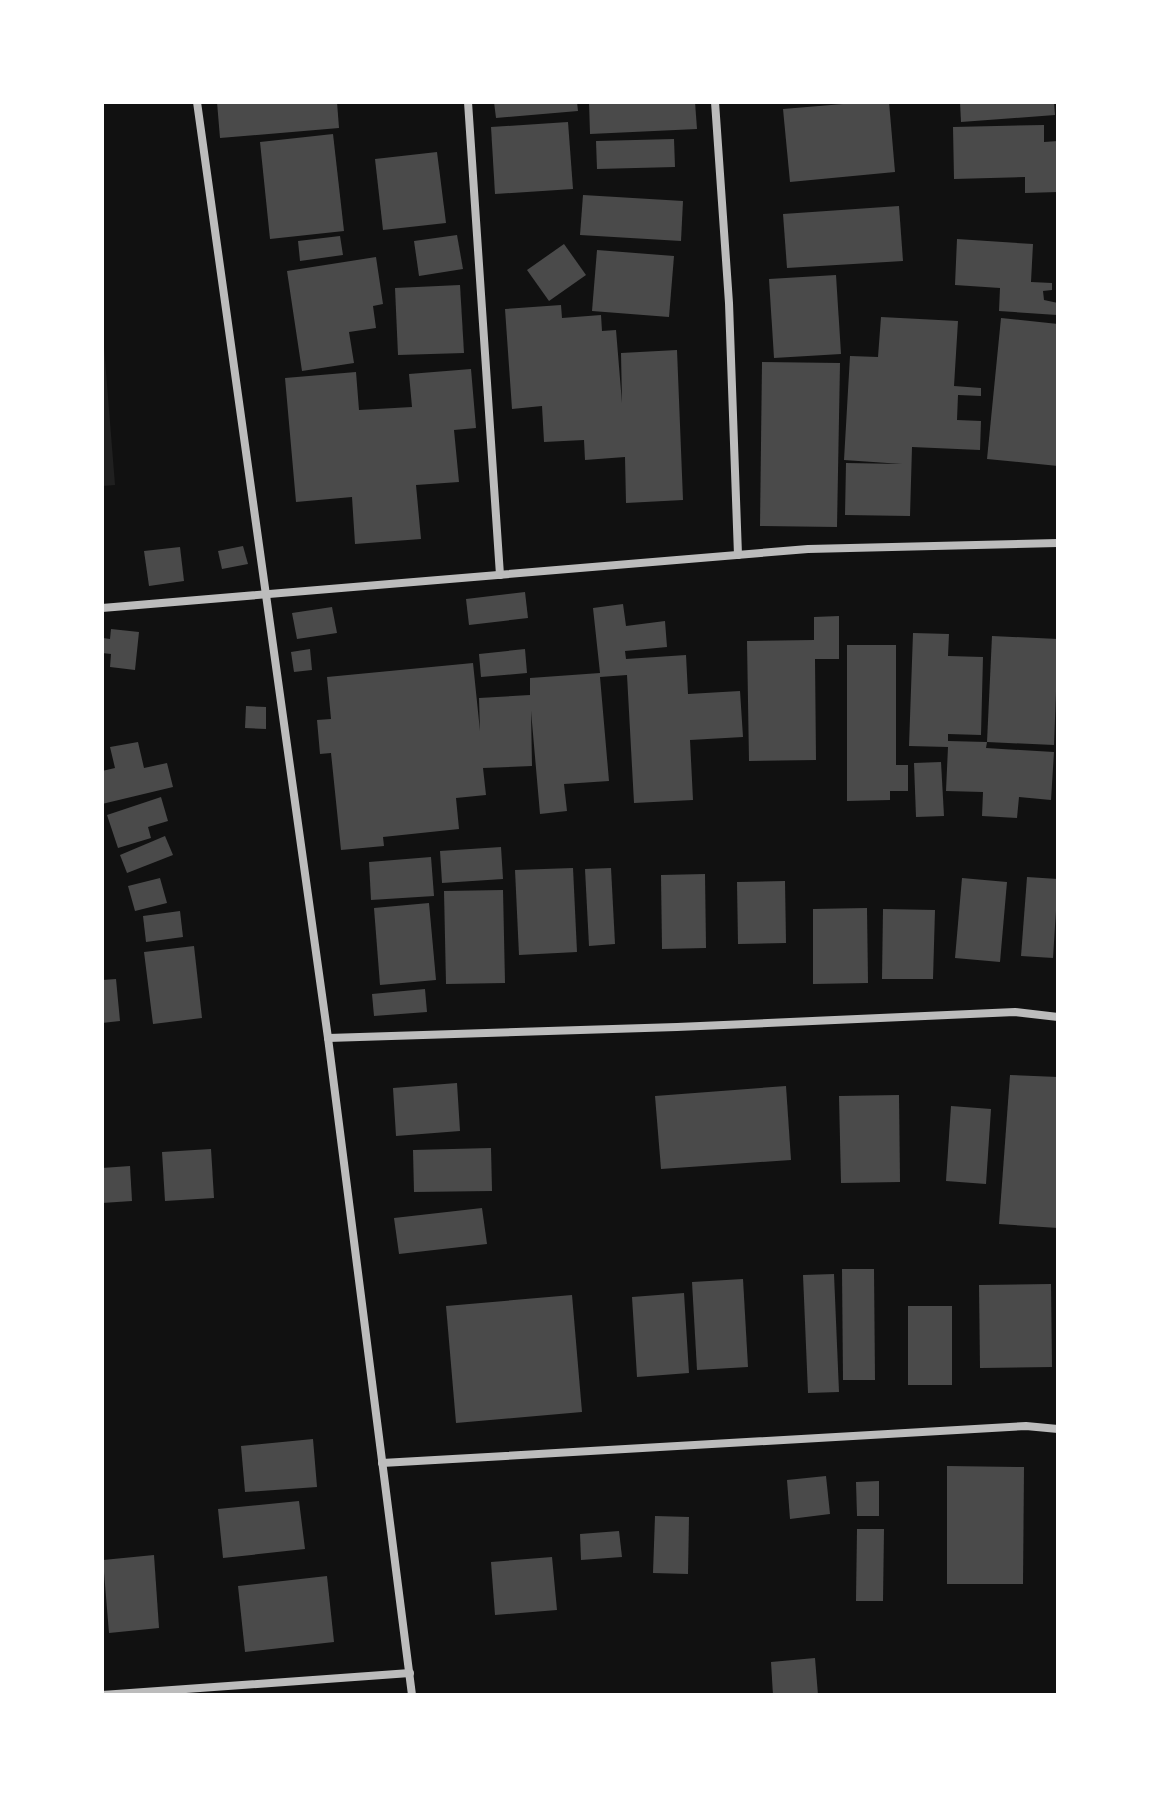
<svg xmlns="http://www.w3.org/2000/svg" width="1160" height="1797" font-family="'DM Sans',sans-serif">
<rect width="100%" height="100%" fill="#111"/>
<path fill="#202020" d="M102 322 115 485 102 486Z"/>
<g fill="#4a4a4a">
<path d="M217 102H337L339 128 220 138Z"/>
<path d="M494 102H577L578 111 496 118Z"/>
<path d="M589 102H695L697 129 590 134Z"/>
<path d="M867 102H889L895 172 790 182 783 109Z"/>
<path d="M960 102H1054L1055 115 961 122Z"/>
<path d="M568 122 573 189 495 194 491 127Z"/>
<path d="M1044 125V142L1058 141V192L1025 193V177L954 179 953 127Z"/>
<path d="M333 134 344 231 270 239 260 142Z"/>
<path d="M674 139 675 167 597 169 596 141Z"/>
<path d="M437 152 446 223 383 230 375 159Z"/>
<path d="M583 195 683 201 681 241 580 235Z"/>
<path d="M899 206 903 261 787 268 783 214Z"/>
<path d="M457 235 463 269 419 276 414 241Z"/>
<path d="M340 236 343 255 300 261 298 241Z"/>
<path d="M957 239 1033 244 1031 282 1052 283V290L1043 291 1044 300 1058 303 1057 315 999 311 1000 288 955 285Z"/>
<path d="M564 244 586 275 549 301 527 270Z"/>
<path d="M597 250 674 256 669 317 592 311Z"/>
<path d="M376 257 383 304 373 306 376 328 349 332 354 363 302 371 287 271Z"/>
<path d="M836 275 841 354 774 358 769 279Z"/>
<path d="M460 285 464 353 398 355 395 288Z"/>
<path d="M561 305 562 318 601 315 602 331 616 330 622 403 621 353 677 350 683 500 626 503 625 457 585 460 584 440 544 442 542 406 512 409 505 309Z"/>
<path d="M881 317 958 321 954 386 981 388V396L958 395 957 420 981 421 980 450 912 447 910 516 845 515 846 463 902 464 844 460 850 356 878 357Z"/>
<path d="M1001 318 1058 324V466L987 459Z"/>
<path d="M762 362 840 363 837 527 760 526Z"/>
<path d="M471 369 476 428 454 430 459 482 416 485 421 539 355 544 352 497 296 502 285 378 356 372 359 410 412 407 409 374Z"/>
<path d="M243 546 248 564 222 569 218 551Z"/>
<path d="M180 547 184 581 149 586 144 551Z"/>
<path d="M525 592 528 618 469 625 466 599Z"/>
<path d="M623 604 626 626 665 621 667 647 625 651 626 659 686 655 688 694 740 691 743 737 690 740 693 800 634 803 627 675 600 677 609 781 564 784 567 811 540 814 531 711 532 766 483 768 486 795 456 798 459 829 383 837 384 846 341 850 331 753 320 754 317 720 331 719 327 677 473 663 480 731 479 698 530 695V678L600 673 593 608Z"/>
<path d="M332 607 337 633 297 639 292 613Z"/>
<path d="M839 616V659H815L816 760 749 761 747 641 814 640V617Z"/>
<path d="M111 629 139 632 135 670 110 667 111 654 102 653V647L103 638 110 639Z"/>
<path d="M913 633 949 634 948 656 983 657 981 735 948 734V741L987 742 986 748 1054 752 1051 800 1019 797 1017 818 982 816 983 792 946 791 948 747 909 746Z"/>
<path d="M992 636 1058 639 1054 745 987 742Z"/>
<path d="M847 645H896V765H908V791H890V800L847 801Z"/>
<path d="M310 649 312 670 294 672 291 652Z"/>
<path d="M525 649 527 673 481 677 479 654Z"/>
<path d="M246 706 266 707V729L245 728Z"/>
<path d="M138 742 144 768 167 763 173 787 102 804V771L115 768 110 747Z"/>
<path d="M941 762 944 816 916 817 914 763Z"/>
<path d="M161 797 168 821 148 827 151 838 118 848 107 815Z"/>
<path d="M165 836 173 855 127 873 120 855Z"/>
<path d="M501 847 503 879 442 883 440 851Z"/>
<path d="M431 857 434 896 371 900 369 862Z"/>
<path d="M573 868 577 952 519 955 515 870Z"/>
<path d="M611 868 615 944 589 946 585 869Z"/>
<path d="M705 874 706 948 662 949 661 875Z"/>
<path d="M1027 877 1058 879 1053 958 1021 956Z"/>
<path d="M160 878 167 903 135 911 128 886Z"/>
<path d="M962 878 1007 882 1000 962 955 958Z"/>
<path d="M785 881 786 943 738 944 737 882Z"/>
<path d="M503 890 505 983 446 984 444 891Z"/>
<path d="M429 903 436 980 380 985 374 908Z"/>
<path d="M867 908 868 983 813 984V909Z"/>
<path d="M883 909 935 910 933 979H882Z"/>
<path d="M180 911 183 937 146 942 143 916Z"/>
<path d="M194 946 202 1018 153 1024 144 952Z"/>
<path d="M116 979 120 1021 102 1023V980Z"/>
<path d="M425 989 427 1012 374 1016 372 994Z"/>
<path d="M1010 1075 1058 1077V1228L999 1224Z"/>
<path d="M457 1083 460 1131 396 1136 393 1088Z"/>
<path d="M786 1086 791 1160 661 1169 655 1096Z"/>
<path d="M899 1095 900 1182 841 1183 839 1096Z"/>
<path d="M951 1106 991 1109 986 1184 946 1181Z"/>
<path d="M491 1148 492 1191 414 1192 413 1150Z"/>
<path d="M211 1149 214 1198 165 1201 162 1152Z"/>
<path d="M130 1166 132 1201 102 1203V1168Z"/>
<path d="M482 1208 487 1244 399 1254 394 1218Z"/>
<path d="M842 1269H874L875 1380H843Z"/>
<path d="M834 1274 839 1392 808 1393 803 1275Z"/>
<path d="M743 1279 748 1367 697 1370 692 1282Z"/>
<path d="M1051 1284 1052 1367 980 1368 979 1285Z"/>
<path d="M684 1293 689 1373 637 1377 632 1297Z"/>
<path d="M572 1295 582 1412 456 1423 446 1306Z"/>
<rect x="908" y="1306" width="44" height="79"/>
<path d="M313 1439 317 1487 245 1492 241 1446Z"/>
<path d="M947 1466 1024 1467 1023 1584H947Z"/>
<path d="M826 1476 830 1514 790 1519 787 1480Z"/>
<path d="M879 1481V1516H857L856 1482Z"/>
<path d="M299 1501 305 1549 223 1558 218 1509Z"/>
<path d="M655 1516 689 1517 688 1574 653 1573Z"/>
<path d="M857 1529H884L883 1601H856Z"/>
<path d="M619 1531 622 1557 581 1560 580 1534Z"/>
<path d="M154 1555 159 1628 109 1633 103 1560Z"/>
<path d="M552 1557 557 1610 495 1615 491 1562Z"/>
<path d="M327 1576 334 1642 245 1652 238 1586Z"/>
<path d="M815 1658 818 1695H773L771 1662Z"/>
</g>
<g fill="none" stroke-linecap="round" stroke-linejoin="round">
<g stroke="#bcbcbc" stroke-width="8">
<path d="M197 102 328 1038 412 1695"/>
<path d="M468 102 500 575"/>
<path d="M715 102 729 303 738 555"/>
<path d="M102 608 808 549 1058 543"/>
<path d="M328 1038 677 1027 1015 1012 1058 1017"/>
<path d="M382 1463 1026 1426 1058 1429"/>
<path d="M102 1695 410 1673"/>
</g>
</g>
<rect width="1160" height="1797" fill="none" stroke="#ffffff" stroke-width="208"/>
</svg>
